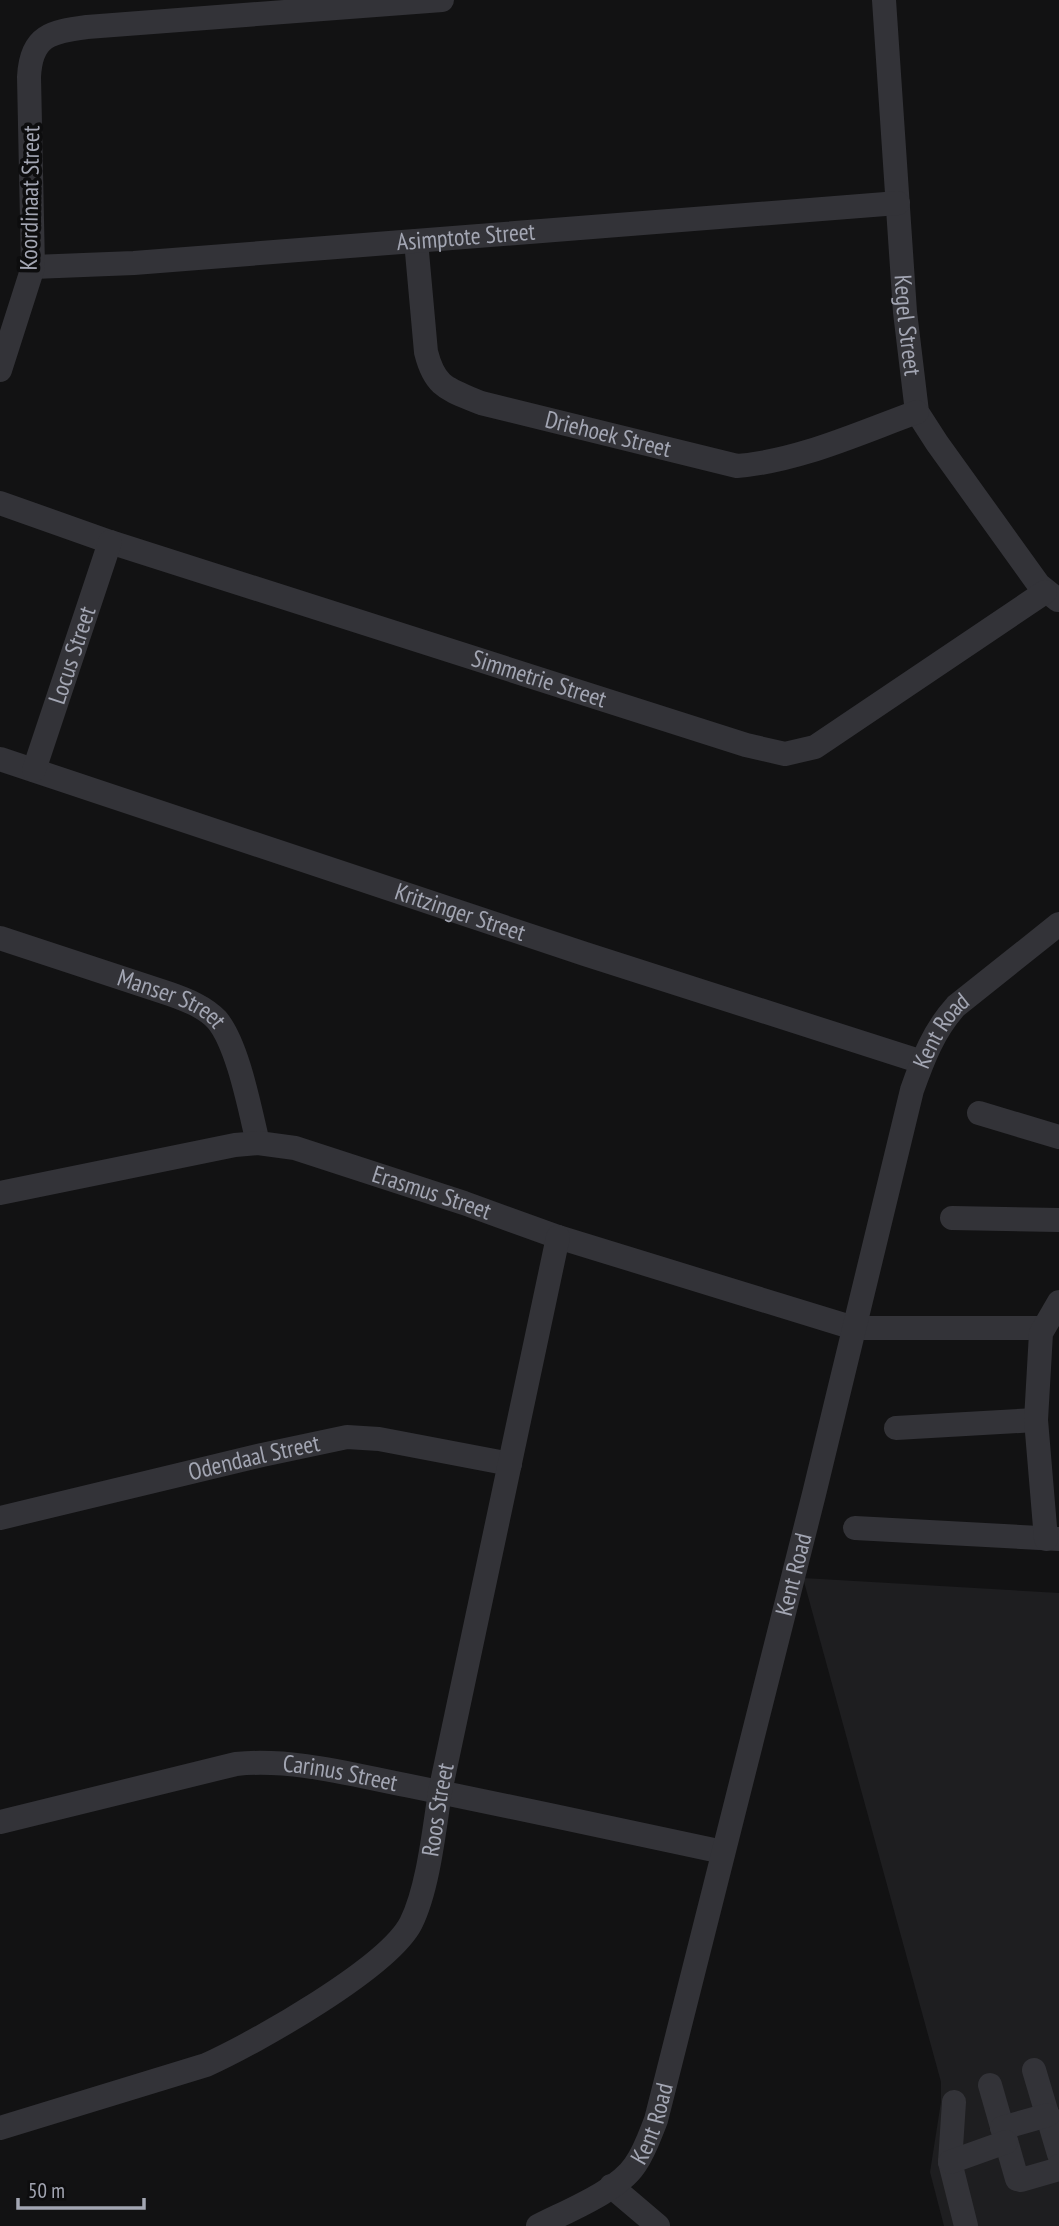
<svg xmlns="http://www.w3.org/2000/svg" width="1059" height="2226" font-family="'PT Sans Narrow',sans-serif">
<rect width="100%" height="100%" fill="#121213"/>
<path fill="#1e1e20" d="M803 1578 1059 1593V2226H944L930 2172 941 2102V2082Z"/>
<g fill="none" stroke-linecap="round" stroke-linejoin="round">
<g stroke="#333338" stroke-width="24">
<path id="s1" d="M884 0 905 312 917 412 937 443 1039 585 1058 600"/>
<path id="s2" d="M416 241 426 352C435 388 448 389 481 403L737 466C799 461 859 433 917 412"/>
<path id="s3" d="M33 267 134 263 898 203"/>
<path d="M0 370 33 267 29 77C31 35 51 32 87 27L442 0"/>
<path id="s4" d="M0 503 110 542 746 745 785 754 815 747 1045 592"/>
<path id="s5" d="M0 759 585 954 922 1062"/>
<path id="s6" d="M34 770 110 542"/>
<path id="s7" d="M0 938 170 994C187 1000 205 1007 217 1020 238 1045 250 1110 258 1143"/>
<path d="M979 1113 1059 1137"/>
<path id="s8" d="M0 1193 235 1145 258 1143 295 1148 464 1203 558 1237 854 1328H1042"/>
<path d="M952 1218 1059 1220"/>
<path d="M896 1428 1036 1420"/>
<path id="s9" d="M0 1518 262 1455 347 1437 379 1439 510 1464"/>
<path d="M855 1528 1059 1539"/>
<path d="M1046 1539 1036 1420 1041 1333 1059 1302"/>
<path id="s10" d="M0 1822 236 1764C296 1758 356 1776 415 1787 518 1808 620 1830 723 1852"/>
<path d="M1034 2070 1059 2154"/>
<path d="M990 2085 1017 2179 1021 2180 1056 2170 1059 2166"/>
<path d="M954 2102 950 2162 966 2226"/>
<path id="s11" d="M0 2128 206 2065C255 2043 388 1968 411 1923 428 1889 434 1831 440 1792L558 1237"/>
<path d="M1002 2128 1048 2115"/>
<path d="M950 2162 1006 2142"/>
<path d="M611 2186 658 2226"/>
<path id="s12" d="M538 2226C567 2211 618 2191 635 2165 645 2151 650 2135 656 2120L814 1494 912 1090C923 1059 934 1030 956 1006L1059 924"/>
</g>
</g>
<g text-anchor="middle" stroke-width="7" stroke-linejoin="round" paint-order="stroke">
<g font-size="24" fill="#a3a6b3" stroke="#0d0d0e">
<text transform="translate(30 198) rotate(-89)" y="8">Koordinaat Street</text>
<text dy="8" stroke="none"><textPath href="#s3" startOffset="434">Asimptote Street</textPath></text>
<text dy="8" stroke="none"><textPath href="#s1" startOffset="326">Kegel Street</textPath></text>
<text dy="8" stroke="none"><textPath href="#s2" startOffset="322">Driehoek Street</textPath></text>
<text dy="8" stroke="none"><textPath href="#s6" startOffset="121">Locus Street</textPath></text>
<text dy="8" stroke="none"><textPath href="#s4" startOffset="567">Simmetrie Street</textPath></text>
<text dy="8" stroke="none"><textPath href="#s5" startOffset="485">Kritzinger Street</textPath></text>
<text dy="8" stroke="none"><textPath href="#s7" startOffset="182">Manser Street</textPath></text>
<text dy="8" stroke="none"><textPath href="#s12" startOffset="1293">Kent Road</textPath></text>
<text dy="8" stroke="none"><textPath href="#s8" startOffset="444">Erasmus Street</textPath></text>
<text dy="8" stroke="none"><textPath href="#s9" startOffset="261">Odendaal Street</textPath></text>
<text dy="8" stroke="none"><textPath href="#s12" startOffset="728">Kent Road</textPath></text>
<text dy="8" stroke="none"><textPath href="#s10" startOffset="348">Carinus Street</textPath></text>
<text dy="8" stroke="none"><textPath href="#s11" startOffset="584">Roos Street</textPath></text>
<text dy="8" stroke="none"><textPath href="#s12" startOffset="161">Kent Road</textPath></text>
</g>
</g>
<path d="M18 2198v10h126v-10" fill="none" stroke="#a3a6b3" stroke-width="3.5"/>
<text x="28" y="2198" font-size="21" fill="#a3a6b3" stroke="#0d0d0e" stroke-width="5" paint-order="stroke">50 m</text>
</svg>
